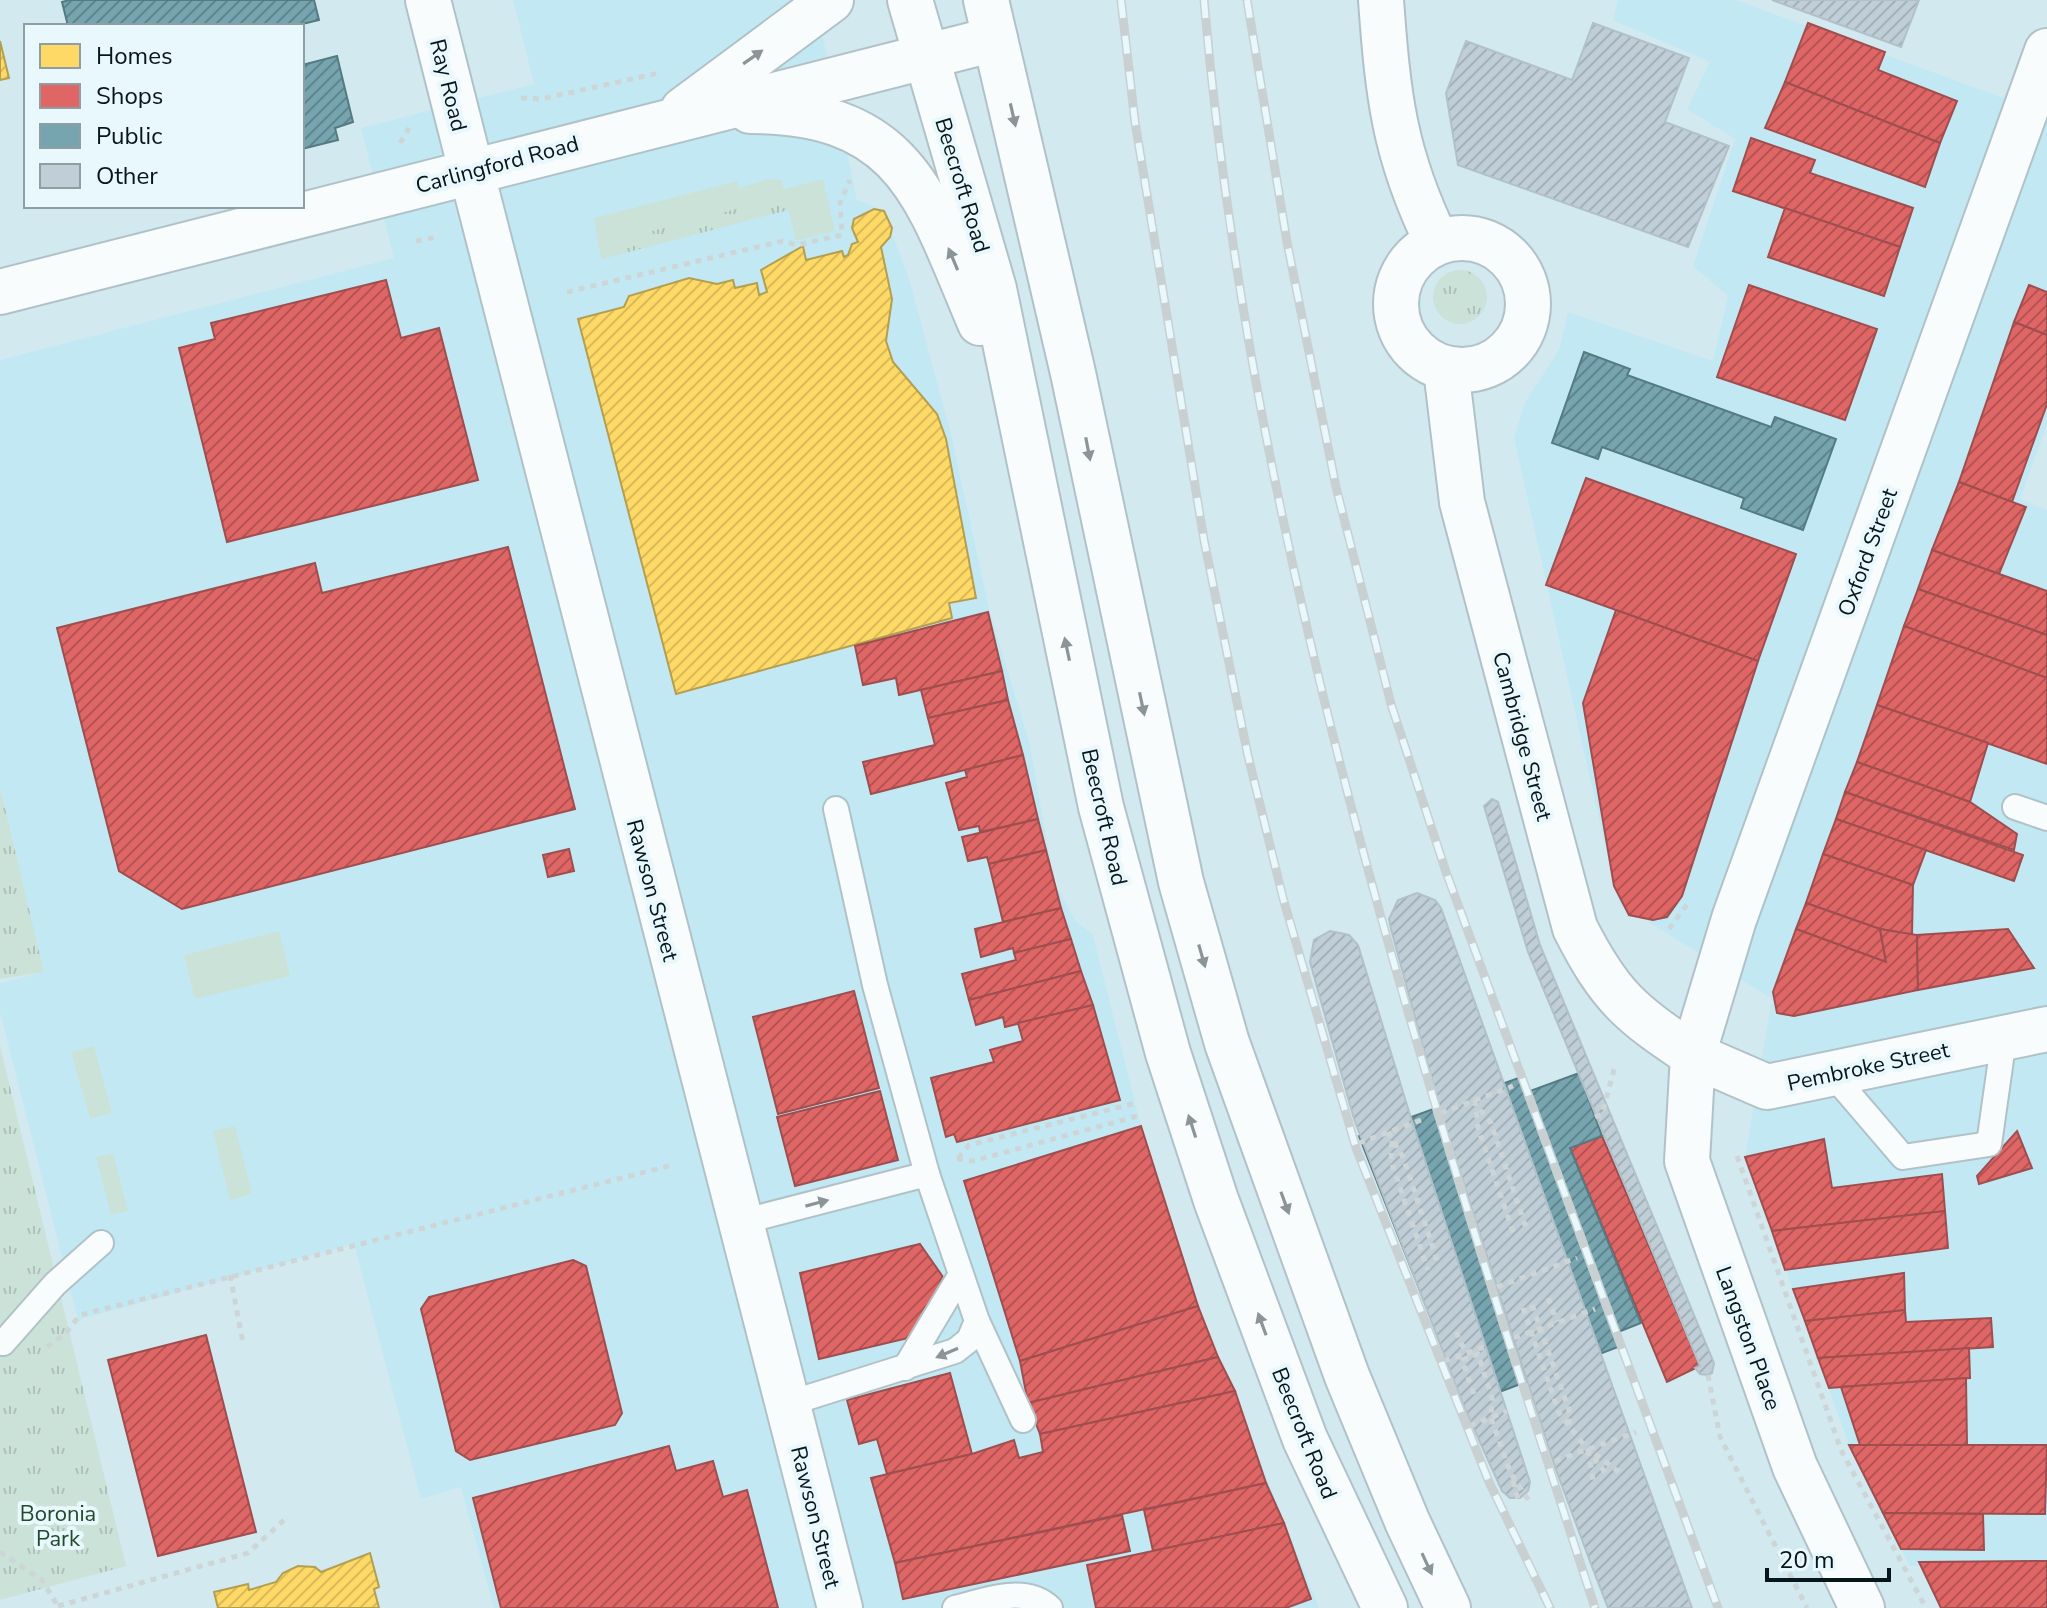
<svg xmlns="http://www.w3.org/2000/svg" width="2047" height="1608" font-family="'Nunito Sans',sans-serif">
<defs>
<pattern id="grass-tufts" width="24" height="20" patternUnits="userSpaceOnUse" patternTransform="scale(2)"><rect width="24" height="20" fill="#cbe2d9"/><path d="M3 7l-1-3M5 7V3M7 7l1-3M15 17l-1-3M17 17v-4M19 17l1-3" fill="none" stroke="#adc1ba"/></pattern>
<pattern id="homes-hatch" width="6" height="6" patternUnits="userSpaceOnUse" patternTransform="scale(2)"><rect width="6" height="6" fill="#ffd966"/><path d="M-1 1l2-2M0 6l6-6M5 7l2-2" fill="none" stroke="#d9ba58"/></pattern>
<pattern id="shops-hatch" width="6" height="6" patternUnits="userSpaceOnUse" patternTransform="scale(2)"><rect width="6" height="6" fill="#e06666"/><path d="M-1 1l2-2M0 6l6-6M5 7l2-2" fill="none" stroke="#b45353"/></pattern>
<pattern id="public-hatch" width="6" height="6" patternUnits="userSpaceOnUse" patternTransform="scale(2)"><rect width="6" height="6" fill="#76a5af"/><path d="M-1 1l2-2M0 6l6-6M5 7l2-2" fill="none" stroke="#5f858e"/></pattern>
<pattern id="building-hatch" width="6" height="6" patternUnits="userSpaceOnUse" patternTransform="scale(2)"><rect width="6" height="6" fill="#c0cfd7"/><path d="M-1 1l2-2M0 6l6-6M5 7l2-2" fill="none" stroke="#a4b1b8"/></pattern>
</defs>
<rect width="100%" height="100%" fill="#d2e9ef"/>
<g fill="#c2e9f3">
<path d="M513 0H815L857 200 884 211 910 282 951 434 989 609 1030 745 1054 882 1075 920 1093 935 1141 1126 1198 1306 1319 1608H494L461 1487 421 1499 354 1244 78 1320 0 1012V983L44 972 0 787V360L394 258 361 128 534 84Z"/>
<path d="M1618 0H1736L2047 114V425L2020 499 2047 510V1565L1910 1566 1849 1445 1745 1157 1772 999 1620 904 1614 886 1514 438 1525 402 1559 350 1568 312 1713 361 1728 296 1693 266 1735 139 1687 109 1710 62 1613 20Z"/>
</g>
<g fill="url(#grass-tufts)">
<path d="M785 196 789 210 602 259 598 245Z"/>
<circle cx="1460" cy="297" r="27"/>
<path d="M0 787 44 972 0 979Z"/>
<path d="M0 1046 126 1566 0 1600Z"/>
</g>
<g fill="#cbe2d9">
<path d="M768 179 781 180 784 189 823 179 835 231 796 241 785 196 598 245 594 218 737 181 740 188Z"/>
<path d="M279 931 290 976 195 999 184 955Z"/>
<path d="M94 1046 112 1113 90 1119 71 1052Z"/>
<path d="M235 1126 252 1194 230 1200 213 1131Z"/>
<path d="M113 1153 128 1211 111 1215 96 1157Z"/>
</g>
<g fill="url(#homes-hatch)" stroke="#b49e4f" stroke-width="2">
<path d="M0 41 9 78 0 80Z"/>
<path d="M874 209 884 211 892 228 890 237 881 247 892 299 886 341 893 362 937 414 946 439 976 598 949 603 952 618 676 694 578 319 624 307 629 296 689 278 717 284 733 280 735 288 757 283 759 295 767 292 761 270 803 246 806 260 842 251 844 257 848 255 852 244 858 242 852 228 854 219Z"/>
<path d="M370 1553 379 1587 374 1589 379 1608H218L214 1592 248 1584 249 1590 276 1582 283 1573 298 1566 315 1567 321 1572Z"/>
</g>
<g fill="url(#shops-hatch)" stroke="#9f4e4f" stroke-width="2">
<path d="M1808 23 1885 52 1878 70 1957 101 1940 143 1785 82Z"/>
<path d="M1785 82 1940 143 1925 187 1765 128Z"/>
<path d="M1751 138 1815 160 1810 173 1913 208 1900 247 1733 191Z"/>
<path d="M1785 208 1900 247 1884 296 1768 257Z"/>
<path d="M386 280 401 338 439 328 478 480 227 542 179 348 215 339 211 323Z"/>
<path d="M1749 285 1877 329 1845 420 1717 377Z"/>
<path d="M2029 285 2047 292V335L2014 322Z"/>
<path d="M2014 322 2047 335V404L2012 502 1959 482Z"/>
<path d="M1586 478 1796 554 1758 661 1546 585Z"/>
<path d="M1959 482 2026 507 1999 574 1932 550Z"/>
<path d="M508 547 575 809 182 909 119 871 57 628 315 563 322 593Z"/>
<path d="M1932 550 2047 591V635L1918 589Z"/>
<path d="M1918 589 2047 635V678L1904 626Z"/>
<path d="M1616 610 1758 661 1682 896 1667 917 1653 920 1629 915 1614 886 1583 703Z"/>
<path d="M988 612 1002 671 899 695 896 678 863 685 855 646Z"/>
<path d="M1904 626 2047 678V764L1877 705Z"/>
<path d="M1002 671 1008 700 928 718 921 690Z"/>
<path d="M1008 700 1023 755 871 794 863 762 935 745 928 718Z"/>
<path d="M1877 705 1988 743 1970 802 1857 762Z"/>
<path d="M1023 755 1038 819 980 832 979 826 959 830 946 783 967 777 965 770Z"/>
<path d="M1857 762 1970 802 2017 834 2014 850 1845 792Z"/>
<path d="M1845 792 2023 855 2014 881 1836 819Z"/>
<path d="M1038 819 1046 850 989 864 987 857 968 861 962 837Z"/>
<path d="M1836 819 1926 850 1913 885 1823 854Z"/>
<path d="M569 849 574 871 548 877 543 855Z"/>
<path d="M1046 850 1061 908 1003 922 989 864Z"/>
<path d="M1823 854 1913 885 1912 935 1880 929 1806 903Z"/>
<path d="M1806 903 1880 929 1886 962 1796 929Z"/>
<path d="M1061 908 1071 939 1014 953 1013 948 981 957 975 929Z"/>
<path d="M1796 929 1886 962 1880 929 1917 935 1918 990 1794 1016 1777 1013 1773 992Z"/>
<path d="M2008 929 2034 968 1918 990 1917 935Z"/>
<path d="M1071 939 1081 971 969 1000 962 974 1016 960 1014 953Z"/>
<path d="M1081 971 1093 1005 1005 1027 1003 1017 976 1025 969 1000Z"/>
<path d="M854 991 879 1088 778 1114 753 1017Z"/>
<path d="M1093 1005 1120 1100 957 1142 954 1134 946 1137 931 1078 994 1062 990 1050 1023 1041 1018 1023Z"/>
<path d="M880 1091 898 1160 795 1186 777 1117Z"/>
<path d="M1141 1126 1198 1306 1020 1361 964 1181Z"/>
<path d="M2017 1131 2032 1168 1979 1184 1977 1176Z"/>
<path d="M1602 1136 1700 1366 1667 1382 1570 1148Z"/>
<path d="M1824 1139 1832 1188 1942 1174 1945 1211 1772 1231 1745 1157Z"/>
<path d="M1945 1211 1948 1248 1785 1270 1772 1231Z"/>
<path d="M920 1244 943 1277 917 1336 819 1359 800 1273Z"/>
<path d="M573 1260 586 1266 622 1413 615 1425 470 1460 456 1451 421 1309 429 1297Z"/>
<path d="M1904 1273 1905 1310 1805 1321 1793 1289Z"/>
<path d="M1198 1306 1218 1357 1028 1403 1020 1361Z"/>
<path d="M1905 1310 1906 1322 1991 1318 1993 1347 1818 1358 1805 1321Z"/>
<path d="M206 1335 256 1532 158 1556 108 1360Z"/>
<path d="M1969 1348 1970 1378 1829 1388 1818 1358Z"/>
<path d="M1218 1357 1235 1391 1040 1434 1028 1403Z"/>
<path d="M950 1373 972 1454 887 1474 877 1439 859 1444 847 1400Z"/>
<path d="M1966 1378 1967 1446 1860 1445 1841 1387Z"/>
<path d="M1235 1391 1266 1483 895 1563 871 1478 972 1454 1014 1440 1019 1458 1043 1452 1040 1434Z"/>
<path d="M1849 1445H2047L2045 1514 1883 1513Z"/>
<path d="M669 1446 676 1471 713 1461 723 1497 747 1490 778 1608H501L473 1498Z"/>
<path d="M1266 1483 1284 1523 1153 1551 1144 1510Z"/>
<path d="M1883 1513 1983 1514 1984 1550 1901 1549Z"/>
<path d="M1122 1515 1130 1551 903 1599 895 1563Z"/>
<path d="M1284 1523 1311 1599 1286 1608H1096L1087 1565Z"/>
<path d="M2047 1561V1608H1941L1919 1562Z"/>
</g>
<g fill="url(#public-hatch)" stroke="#547a82" stroke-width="2">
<path d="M69 0H314L319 20 294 26H68L62 2Z"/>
<path d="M337 56 353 122 335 128 338 140 302 149V65Z"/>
<path d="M1584 352 1630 369 1627 375 1771 427 1775 417 1836 439 1803 530 1741 508 1744 498 1602 447 1598 459 1552 443Z"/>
<path d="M1579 1073 1602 1136 1570 1148 1641 1323 1613 1334 1618 1347 1465 1405 1359 1136 1521 1077 1525 1093Z"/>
</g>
<g fill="url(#building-hatch)" stroke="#b2c1c9" stroke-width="2">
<path d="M1772 0H1919L1901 47Z"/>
<path d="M1593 23 1689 58 1665 122 1729 146 1688 247 1458 165 1446 93 1466 41 1572 80Z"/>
<path d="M1492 799 1498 802 1540 945 1714 1363 1712 1373 1708 1375 1700 1374 1695 1368 1700 1366 1528 952 1484 806Z"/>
<path d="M1417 893 1435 900 1441 908 1692 1608H1608L1591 1564 1555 1467 1441 1113 1391 929 1389 919 1398 900Z"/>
<path d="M1330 931 1349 935 1358 945 1410 1115 1530 1482 1528 1491 1520 1498H1510L1502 1491 1465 1409 1354 1119 1310 962 1314 940Z"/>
</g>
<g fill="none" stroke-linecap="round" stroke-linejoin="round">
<g stroke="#b0c2c7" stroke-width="28">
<g id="service">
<path d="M2015 807 2047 818"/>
<path d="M836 809 875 985 927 1174"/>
<path d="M1832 1074 1903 1157 1989 1144 2004 1038"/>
<path d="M741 1222 927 1174 977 1321 969 1340 955 1351 787 1404"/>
<path d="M977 1321 1023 1420"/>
<path d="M3 1343 55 1284 101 1243"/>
<path d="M905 1368 960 1276"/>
<path d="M955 1608C984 1601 1025 1584 1050 1608"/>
</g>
</g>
<g stroke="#b0c2c7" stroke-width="48">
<g id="minor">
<path d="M1381 0C1388 96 1394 154 1437 242"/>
<path d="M471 170 840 1608"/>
<circle cx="1462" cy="304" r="66"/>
<path d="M1446 369 1462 502 1575 928C1610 997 1630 1013 1693 1055"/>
</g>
</g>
<g stroke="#b0c2c7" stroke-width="48">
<g id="tertiary">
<path d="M428 0 471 170"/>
<path d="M1693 1055 1767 1087 2047 1029"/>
<path d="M1862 1608 1795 1467 1687 1161 1693 1055 1734 919 2047 51"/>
</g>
</g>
<g stroke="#b0c2c7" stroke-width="48">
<g id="primary">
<path d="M910 0 994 289 1101 807 1168 1053 1216 1200 1305 1439 1385 1608"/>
<path d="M986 0 1073 373 1181 882 1227 1043 1347 1376 1407 1521 1448 1608"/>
<path d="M683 110 831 0"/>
<path d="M750 111C908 111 927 199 980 323"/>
<path d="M0 292 995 39"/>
</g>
</g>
<g stroke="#ced5d7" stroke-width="5" stroke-dasharray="6 6" stroke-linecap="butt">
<path d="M521 98 541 99 659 73"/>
<path d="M400 143 409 128"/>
<path d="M416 241 438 237"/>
<path d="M567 292 783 241 797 245 842 235 840 203 850 180"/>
<path d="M1669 929 1689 902"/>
<path d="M1475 1100 1478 1128 1514 1235"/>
<path d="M1480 1110 1491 1123 1527 1231"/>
<path d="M1441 1113 1513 1086"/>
<path d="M1595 1117 1602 1114 1615 1066"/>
<path d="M1388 1132 1403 1157 1439 1266"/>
<path d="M1392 1141 1391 1161 1428 1270"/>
<path d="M1359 1143 1421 1120"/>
<path d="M1737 1156 1841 1450 1926 1608"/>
<path d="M958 1158 969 1145 1136 1103"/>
<path d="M957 1159 973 1161 1141 1115"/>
<path d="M230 1275 243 1343"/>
<path d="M1497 1287 1577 1258"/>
<path d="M1548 1298 1557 1322"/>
<path d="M1532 1305 1569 1410V1425"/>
<path d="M1523 1308 1559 1413 1607 1475"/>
<path d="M1456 1332 1466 1353"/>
<path d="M1514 1338 1595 1309"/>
<path d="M47 1347 65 1334 80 1315 673 1165"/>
<path d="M1444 1361 1487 1346"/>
<path d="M1708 1375 1720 1437 1807 1608"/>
<path d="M1474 1394 1462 1360 1478 1354 1492 1398 1491 1418 1511 1474 1529 1501"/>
<path d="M1470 1426 1507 1411"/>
<path d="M1588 1450 1593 1480"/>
<path d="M1595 1454 1619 1472"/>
<path d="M1555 1461 1636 1432"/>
<path d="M1513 1481 1519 1503"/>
<path d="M0 1552 42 1580 59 1608"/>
<path d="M58 1606 248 1553 284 1520"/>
</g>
<use href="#service" stroke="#f8fcfd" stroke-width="24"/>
<use href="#minor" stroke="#f8fcfd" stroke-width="44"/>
<use href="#tertiary" stroke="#f8fcfd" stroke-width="44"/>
<use href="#primary" stroke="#f8fcfd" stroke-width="44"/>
<g stroke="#c9d0d1" stroke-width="9">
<g id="rail">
<path d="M1121 0 1135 122 1204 540 1248 756 1283 898 1356 1148 1489 1482 1550 1608"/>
<path d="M1204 0C1252 553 1424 1084 1595 1608"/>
<path d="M1247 0 1287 242 1336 487 1391 704 1446 872 1718 1608"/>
</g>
</g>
<use href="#rail" stroke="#e8f8fd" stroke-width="6" stroke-dasharray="18" stroke-linecap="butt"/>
</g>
<defs><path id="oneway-solid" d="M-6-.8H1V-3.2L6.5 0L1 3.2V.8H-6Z" transform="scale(2)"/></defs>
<g fill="#8b9497">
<use href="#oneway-solid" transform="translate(753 57) rotate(-35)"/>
<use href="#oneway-solid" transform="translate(1013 115) rotate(77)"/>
<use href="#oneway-solid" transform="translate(953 259) rotate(-113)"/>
<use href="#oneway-solid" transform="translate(1088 449) rotate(79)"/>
<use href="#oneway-solid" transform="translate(1067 649) rotate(-102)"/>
<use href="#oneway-solid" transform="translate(1142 704) rotate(78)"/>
<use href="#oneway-solid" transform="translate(1202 956) rotate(74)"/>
<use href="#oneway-solid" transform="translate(1192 1126) rotate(-108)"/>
<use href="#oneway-solid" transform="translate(817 1203) rotate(-15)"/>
<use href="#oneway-solid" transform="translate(1285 1203) rotate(70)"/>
<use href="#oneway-solid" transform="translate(1262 1324) rotate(-110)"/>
<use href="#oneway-solid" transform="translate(947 1353) rotate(157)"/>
<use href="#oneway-solid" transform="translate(1427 1564) rotate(65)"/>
</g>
<g text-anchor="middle" stroke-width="8" stroke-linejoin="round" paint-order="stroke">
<g font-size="22" fill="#06161a" stroke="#e8f8fd">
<text transform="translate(449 85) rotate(76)" y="8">Ray Road</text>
<text transform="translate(497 164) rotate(-15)" y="8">Carlingford Road</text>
<text transform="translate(963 185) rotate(73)" y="8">Beecroft Road</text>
<text transform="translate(1867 552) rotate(-70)" y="8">Oxford Street</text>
<text transform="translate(1523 736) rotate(75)" y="8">Cambridge Street</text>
<text transform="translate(1105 817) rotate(77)" y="8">Beecroft Road</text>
<text transform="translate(653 890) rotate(75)" y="8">Rawson Street</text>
<text transform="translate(1868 1066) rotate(-12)" y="8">Pembroke Street</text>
<text transform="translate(1749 1338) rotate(70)" y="8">Langston Place</text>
<text transform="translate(1305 1433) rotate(68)" y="8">Beecroft Road</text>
<text transform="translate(816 1517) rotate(76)" y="8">Rawson Street</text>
</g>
<g font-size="22" fill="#224928" stroke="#e8f8fd">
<text x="58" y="1521">Boronia<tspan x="58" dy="25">Park</tspan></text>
</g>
</g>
<rect x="24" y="24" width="280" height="184" fill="#e8f8fd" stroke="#8e9ea2" stroke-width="2"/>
<rect x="40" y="44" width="40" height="24" fill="#ffd966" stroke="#8e9ea2" stroke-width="2"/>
<text x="96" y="64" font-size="24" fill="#06161a">Homes</text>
<rect x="40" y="84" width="40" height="24" fill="#e06666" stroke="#8e9ea2" stroke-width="2"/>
<text x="96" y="104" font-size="24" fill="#06161a">Shops</text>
<rect x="40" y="124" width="40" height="24" fill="#76a5af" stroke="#8e9ea2" stroke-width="2"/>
<text x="96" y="144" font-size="24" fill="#06161a">Public</text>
<rect x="40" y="164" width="40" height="24" fill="#c0cfd7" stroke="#8e9ea2" stroke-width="2"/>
<text x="96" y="184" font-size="24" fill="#06161a">Other</text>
<path d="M1767 1568v12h122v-12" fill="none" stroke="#06161a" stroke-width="4"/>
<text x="1779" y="1568" font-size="24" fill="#06161a" stroke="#e8f8fd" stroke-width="6" paint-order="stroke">20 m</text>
</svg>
